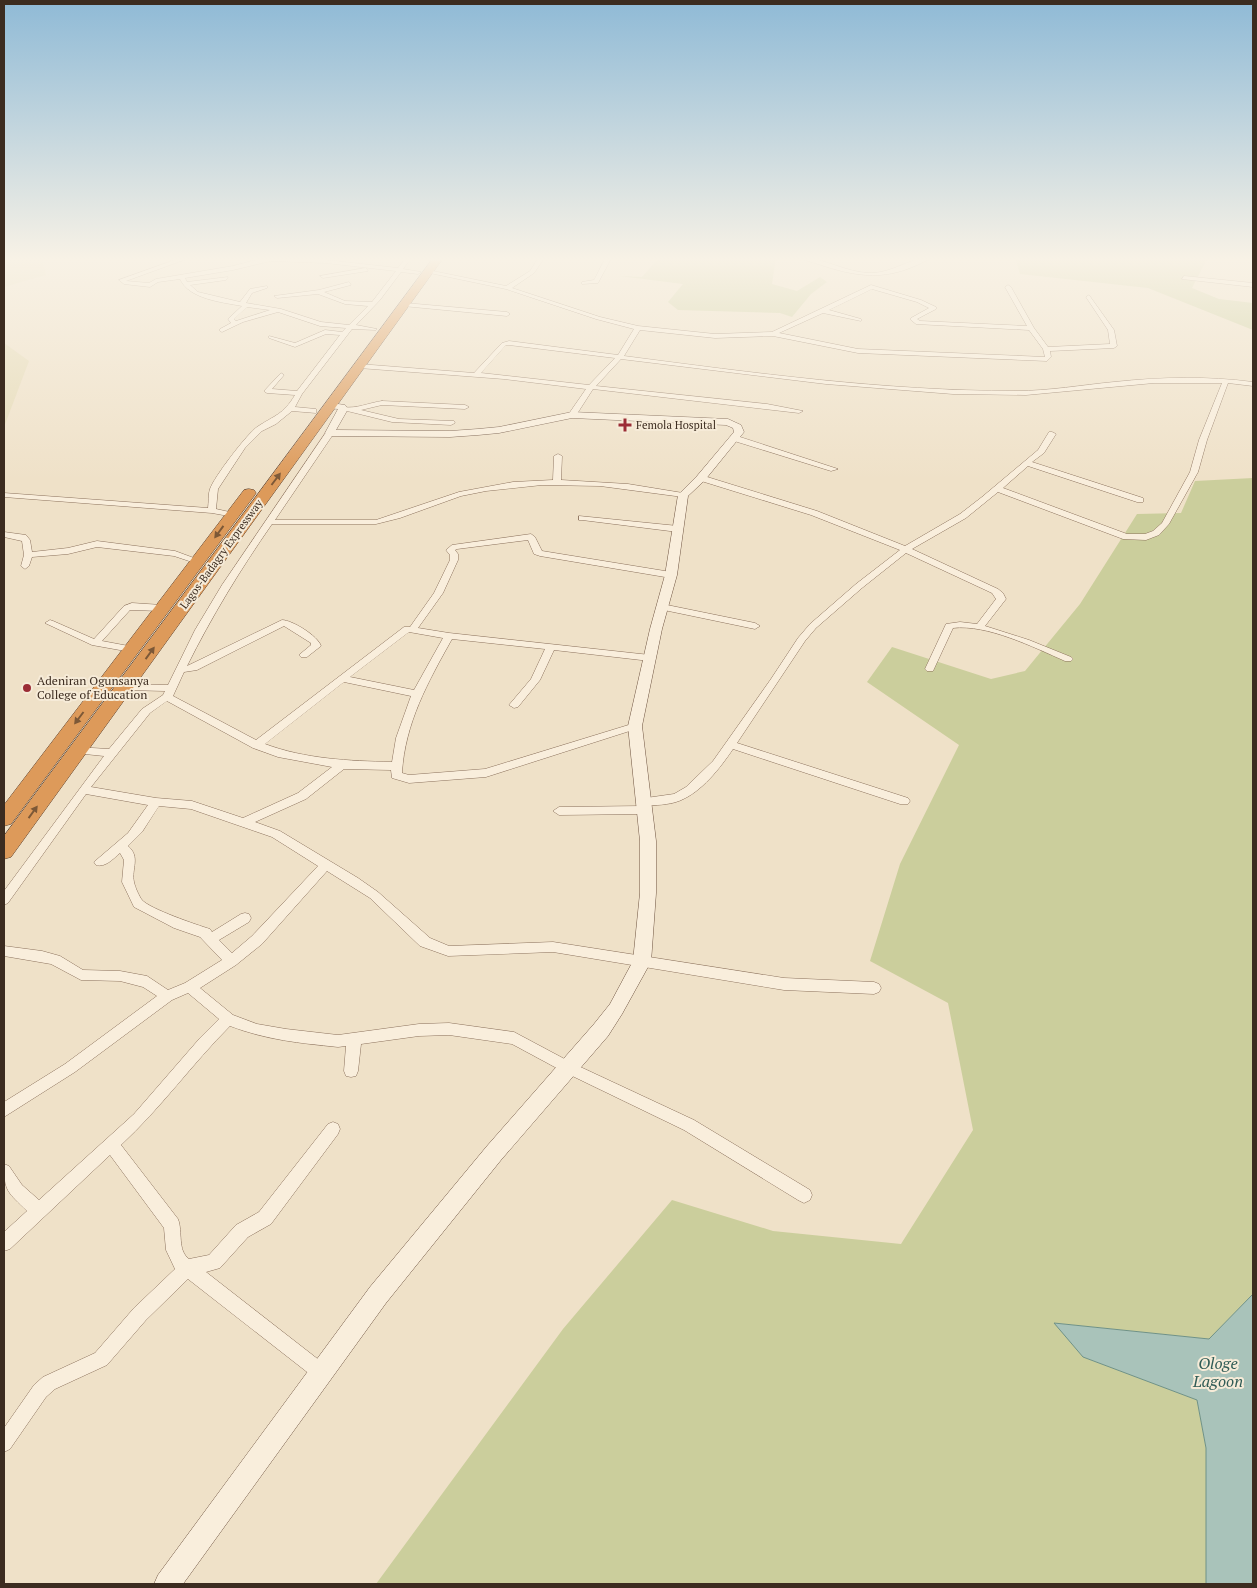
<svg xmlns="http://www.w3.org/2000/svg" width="1257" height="1588" font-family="'PT Serif',serif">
<rect width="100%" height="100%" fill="#efe1c8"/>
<g fill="#e5dab6">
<path d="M4 257H41L46 275 4 287Z"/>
<path d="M4 343 29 361 4 427Z"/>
</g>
<g fill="#cbce9c">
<path d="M684 257H776L772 284 797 291 820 277 827 282 811 294 792 317 780 313 678 310 668 302 683 284 619 276 642 277 658 259 680 260Z"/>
<path d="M1015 257H1203L1207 259 1192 288 1219 299 1253 303V330L1148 288 1020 274Z"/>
<path d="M1253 478V1294L1209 1339 1055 1323 1083 1357 1197 1400 1206 1448V1584H376L563 1329 672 1200 773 1231 901 1244 973 1130 948 1003 870 961 900 864 959 745 867 682 892 647 991 679 1025 671 1080 604 1137 514 1181 513 1195 481Z"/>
</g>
<path fill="#a9c3ba" stroke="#6f9287" d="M1253 1294V1584H1206V1448L1197 1400 1083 1357 1054 1323 1209 1339Z"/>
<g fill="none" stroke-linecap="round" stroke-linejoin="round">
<g stroke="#8c725d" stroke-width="1">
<g id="street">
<path d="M183 257H192L126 281 149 283 156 279 233 266 267 257 326 260 398 268 406 257H412L403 269 421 272 418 274 401 272 380 300 356 325 377 329 376 330 352 329 302 394 295 407 316 409V413L292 411 276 424 262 431 245 448 218 489 216 509 234 513V517L212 513 4 497V493L208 508C209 502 208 494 210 489 214 477 247 434 257 427 275 415 283 415 295 395L267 393 265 392V390L281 373 284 375 272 389 297 391 340 335 326 334 295 347 269 338V336L295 343 325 330 342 332 346 328 320 326 278 312 243 322 222 332 220 331V329L231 323 228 319 242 306C221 302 189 299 180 279L158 282 150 287 124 284 119 280ZM271 261 326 263 396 271 372 302 345 301 324 292 351 285 349 282 319 290 274 296 277 298 318 294 345 304 368 306 349 325 321 322 281 309 246 303 252 293 267 288V286L250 289 240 302 198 292 190 285 226 280 228 277 187 282 185 278 233 270ZM247 307 270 310 236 321 234 319Z"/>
<path d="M539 257H545L534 273 512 288 600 317 638 326 715 334 772 332 871 285 921 300 936 307V309L917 319 920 321 1027 326 1005 287 1008 285 1011 287 1034 328 1048 347 1110 344 1108 330 1086 297 1089 295 1114 330 1117 346 1114 348 1050 351 1051 357 1047 361 858 353 773 336 715 338 640 330 624 356C754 373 885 391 1016 391 1049 391 1082 385 1114 382 1161 377 1207 376 1253 382V386L1228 383 1207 440 1198 472 1169 524 1159 535 1146 540 1123 539 998 492 966 518 912 549 998 589 1003 593 1006 599 985 626 1029 640 1071 657 1073 659 1071 661H1065C1033 647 987 624 953 628L933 671H927L925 669 946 624 960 622 977 624 996 599 992 593 906 553 862 588 816 628 805 641 737 743 908 798 910 801 908 804H900L733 749C720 768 702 792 679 801 669 805 655 805 644 806L650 810 644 814 559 815 553 811 559 807 643 806 637 802 639 799 674 794 686 787 713 761 771 679 798 638 810 624 856 584 900 550 811 515 698 480V476H704L817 511 905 546 960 514 982 497 1038 450 1049 432H1052L1056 434 1044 453 1032 462 1143 498V502H1137L1028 466 1003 488 1127 534H1145L1153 531 1162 523 1190 472 1199 440 1222 383H1154L1026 395 953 394 826 384 621 359 596 386 767 404 803 411 799 413 593 389 575 417H572L568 415 586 389 504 379 359 368 356 366 359 364 474 373 502 343 509 341 618 355 634 329 596 319 506 289 425 272 428 270 506 286 530 271ZM872 289 917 302 929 308 911 318V320L916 324 1029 330 1043 349 1045 357 858 349 779 333 823 313 861 321V319L829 310ZM506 345H509L615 358 589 385 481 373Z"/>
<path d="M606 257H612L598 283 582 284V282L594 280Z"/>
<path d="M798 257C823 257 846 273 871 273 893 273 911 257 932 257 894 280 864 279 824 266 816 263 806 261 798 257Z"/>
<path d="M366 268 368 271 323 278 320 276Z"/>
<path d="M1184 276 1253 283V287L1182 279Z"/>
<path d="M405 303 507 312 510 314 507 316 403 306 402 305Z"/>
<path d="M382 401 465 405 469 407 465 409 382 405 361 410 399 419 454 421 455 423 451 425 392 422 339 409 343 407C357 409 368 403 382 401Z"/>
<path d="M327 431 334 433 275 520H376L459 492 513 482 553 480 554 456 558 454 562 456 561 480 628 484 683 493 687 495 683 497 600 486 542 485 486 491 461 496 400 518 376 524H272C240 570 212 616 187 666L282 620C292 620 318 636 321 646L307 657H301L299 655 311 645V643L284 626 197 670 184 672 173 696 256 740 404 627H410L434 593 450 560V555L446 550 452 545 531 534 535 537 542 551 671 572 675 575 671 578 540 556 534 554 528 540 457 549 455 550 458 554V560L443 593 418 628 449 633 650 655 655 658 650 661 554 650 540 680 518 707 514 708 509 705 531 679 545 649 452 639C428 682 405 723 402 773L409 775 485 769 635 723 640 726 639 728 486 777 409 783 392 778 391 770 344 769 306 799 255 822 280 831 358 878 378 892 430 938 449 946 553 942 784 978 874 982 879 984 881 988 879 992 874 994 784 990 553 952 448 956 420 946 370 898 327 871 262 944 236 965 200 988 233 1015 257 1024 286 1029 338 1035 419 1024 449 1023 514 1032 574 1064 694 1120 810 1190 812 1195 810 1200 804 1203 798 1200 684 1130 564 1072 512 1044 449 1035 419 1036 361 1044 358 1071 356 1076 351 1077 346 1076 344 1071 346 1046 338 1047C299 1043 267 1040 230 1026 192 1064 161 1108 121 1145L178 1219C183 1232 177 1250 189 1259L209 1255 236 1225 259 1212 328 1124 333 1122 338 1124 340 1129 338 1134 271 1224 248 1237 220 1268 206 1272 328 1367 331 1373 328 1379 322 1382 316 1379 188 1279 146 1320 107 1365 55 1389 46 1397 10 1449 4 1452V1428L34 1385 43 1377 95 1353 134 1308 175 1269 166 1250 164 1228 110 1155 10 1249 4 1251V1232L27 1211C8 1192 4 1192 4 1164L9 1166 22 1185 39 1200 134 1114 200 1038 219 1019 188 993 172 1000 75 1072 4 1117V1102L65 1064 157 996 143 987 120 981 81 980 51 964 4 956V946L42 951 60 956 83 970 120 971 147 976 168 990 185 983 222 960 200 937 174 928 134 907 122 882 124 860 120 853C113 859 105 868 96 865L94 862 128 833 148 805 86 794 8 903 4 905V891L104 756 75 753 74 750 75 747 109 749 142 709 163 695 165 691 126 690 121 687 126 684 168 685 195 630 222 585ZM409 632 443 638 414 690 350 677ZM344 682 411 696 396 738 392 762C349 761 305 759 265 744ZM167 701 253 748 278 757 332 767 298 793 243 818 192 801 156 798 91 787 150 713ZM159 806 191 809 272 837 318 866 252 936 232 953 219 940 249 922 251 918 249 914 245 913 241 914 212 932 210 929C197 925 150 909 142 900 139 896 135 887 134 882 131 869 141 857 128 846L142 832Z"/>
<path d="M731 436H737L838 469 831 471 731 440Z"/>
<path d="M579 516 678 526 682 529 678 532 582 520H579Z"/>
<path d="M4 532 26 535 30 540 32 552 68 548 97 541 175 551 202 561 198 564 174 556 97 547 68 554 32 557 29 566 25 569 21 566 24 555 22 541 4 537Z"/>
<path d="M132 603 162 605 167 608 162 611 130 610 102 641 134 647 136 649 131 652 92 645 45 623 50 620 53 621 94 639 124 606Z"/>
<path d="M662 604 755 623 760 626 755 629 659 609 657 607Z"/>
</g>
</g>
<g stroke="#6e5340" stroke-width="1">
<path id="secondary" d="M331 403 345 405 348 409 336 430 450 431 478 429 499 427 572 412 728 419 741 425 744 432 705 480 688 496 677 575 662 629 642 726 656 841V893L651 962 648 967 622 1014 608 1036 501 1160 386 1303 183 1584H154L158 1575 370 1287 487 1146 594 1024 610 1004 633 961 640 893V841L628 726 650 629 665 575 678 495 697 476 734 432 733 428 726 425 572 418 499 433 478 435 450 437 330 436 325 433 338 409 328 408V404Z"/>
</g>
<g stroke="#5a4131" stroke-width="1">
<g id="highway">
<path d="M434 257H444L11 857 4 859V836Z"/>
<path d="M249 489 254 490 256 493 254 496 11 824 4 826V805L244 490Z"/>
</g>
</g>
<use href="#street" fill="#f9eedc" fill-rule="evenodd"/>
<use href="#secondary" fill="#f9eedc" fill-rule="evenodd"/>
<use href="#highway" fill="#dd9a5a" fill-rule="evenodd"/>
</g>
<defs><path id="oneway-solid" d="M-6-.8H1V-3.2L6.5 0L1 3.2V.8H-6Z" transform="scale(1.25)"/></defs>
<g fill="#7c5837">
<use href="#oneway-solid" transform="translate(276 479) rotate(-53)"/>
<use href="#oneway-solid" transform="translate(219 532) rotate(126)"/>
<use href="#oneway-solid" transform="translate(150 653) rotate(-54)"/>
<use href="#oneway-solid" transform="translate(79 718) rotate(127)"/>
<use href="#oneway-solid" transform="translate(33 812) rotate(-54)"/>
</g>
<linearGradient id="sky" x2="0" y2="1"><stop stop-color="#8fbad6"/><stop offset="0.54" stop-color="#f8f2e6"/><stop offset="1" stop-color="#f8f2e6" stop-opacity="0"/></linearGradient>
<rect width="1257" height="480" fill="url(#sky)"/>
<g fill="#9b2c35" stroke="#f6ebd8" stroke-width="2">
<path d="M622.5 417.5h5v5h5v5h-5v5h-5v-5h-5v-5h5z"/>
<circle cx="27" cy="688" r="5"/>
</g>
<g text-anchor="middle" stroke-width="4" stroke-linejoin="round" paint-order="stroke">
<g font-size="11" fill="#3c2c20" stroke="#f6ebd8" text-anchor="start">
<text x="636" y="429">Femola Hospital</text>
</g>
<g font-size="11" fill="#3c2c20" stroke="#f6ebd8">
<text transform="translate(221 554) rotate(-54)" y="4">Lagos-Badagry Expressway</text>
</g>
<g font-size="12" fill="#3c2c20" stroke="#f6ebd8" text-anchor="start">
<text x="37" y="685">Adeniran Ogunsanya<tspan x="37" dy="14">College of Education</tspan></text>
</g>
<g font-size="16" font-style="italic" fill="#305c56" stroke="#f6ebd8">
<text x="1218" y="1369">Ologe<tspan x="1218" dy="18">Lagoon</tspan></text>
</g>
</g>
<rect width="1257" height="1588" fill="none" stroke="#3c2c20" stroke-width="10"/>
</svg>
